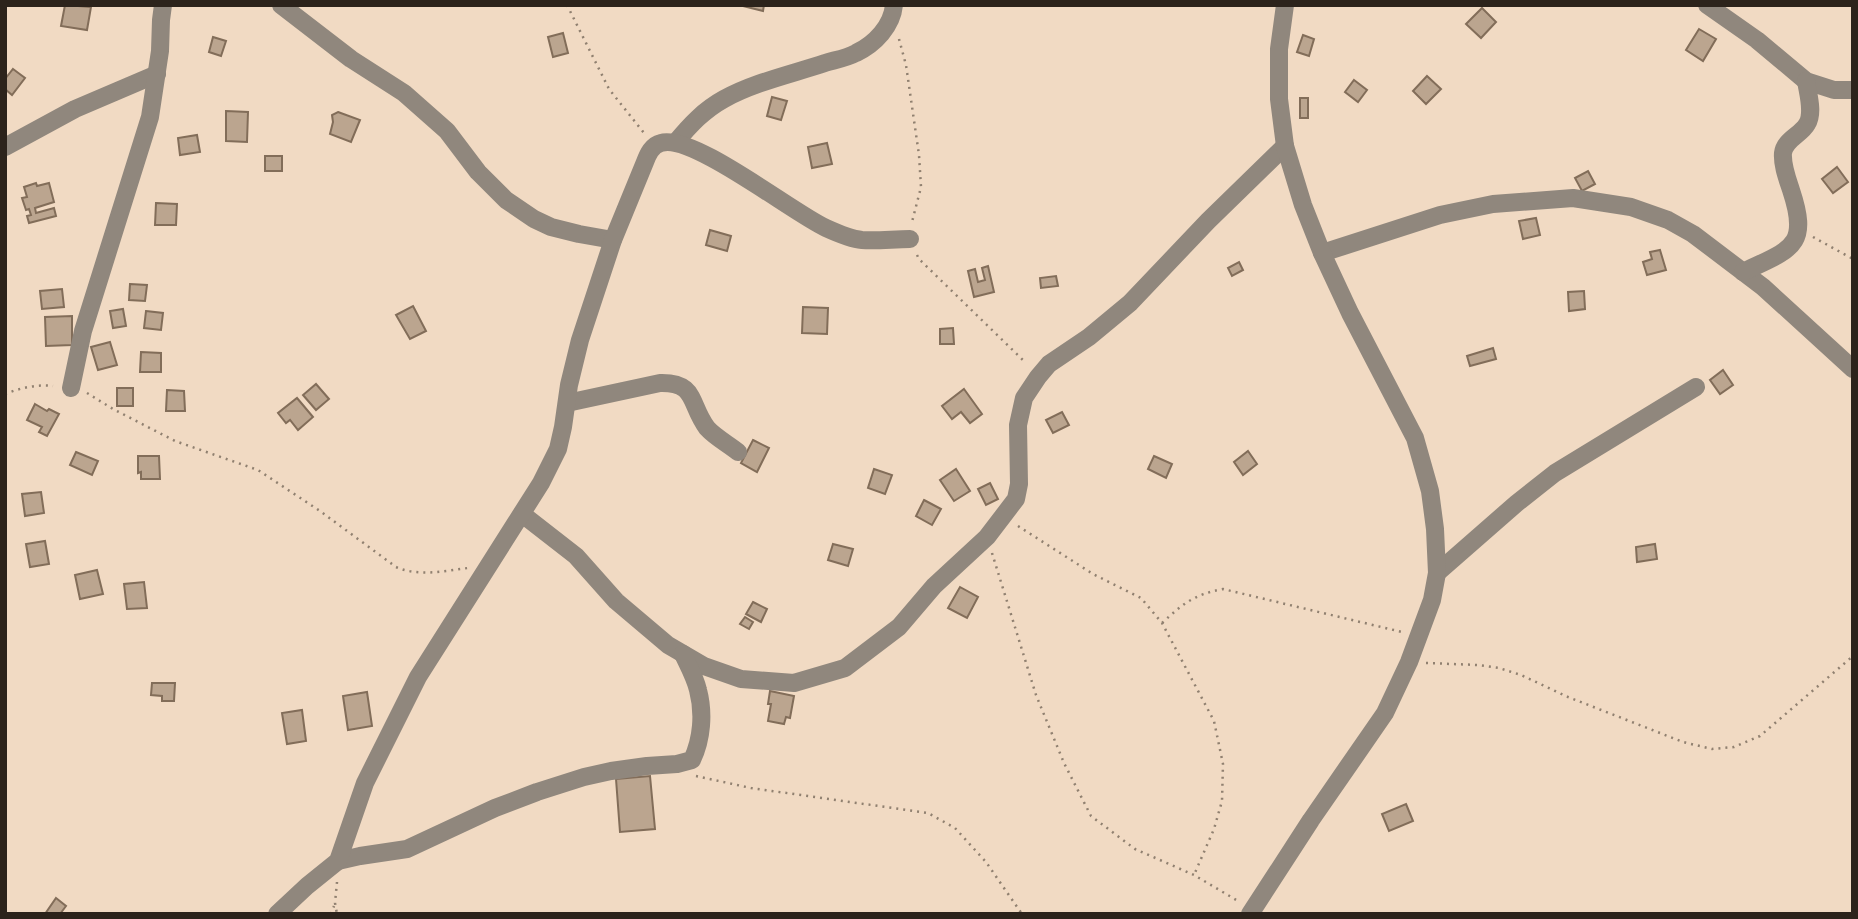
<svg xmlns="http://www.w3.org/2000/svg" width="1858" height="919" font-family="'Golos Text',sans-serif">
<rect width="100%" height="100%" fill="#f1dac3"/>
<g fill="#bba58f" stroke="#826d59" stroke-width="2">
<path d="M65 5 91 7 87 30 61 26Z"/>
<path d="M739 5H764L763 11Z"/>
<path d="M1482 8 1496 22 1481 38 1466 24Z"/>
<path d="M1699 29 1716 39 1703 61 1686 50Z"/>
<path d="M563 33 568 53 553 57 548 37Z"/>
<path d="M1303 35 1314 39 1309 56 1297 52Z"/>
<path d="M213 37 226 41 221 56 209 52Z"/>
<path d="M13 69 25 78 12 95 5 89V79Z"/>
<path d="M1427 76 1441 89 1426 104 1413 91Z"/>
<path d="M1354 80 1367 90 1358 102 1345 92Z"/>
<path d="M772 97 787 101 781 120 767 116Z"/>
<rect x="1300" y="98" width="8" height="20"/>
<path d="M226 111 248 112 247 142 226 141Z"/>
<path d="M338 112 360 120 351 142 330 134 333 122 332 115Z"/>
<path d="M197 135 200 152 180 155 178 138Z"/>
<path d="M827 143 832 164 812 168 808 147Z"/>
<rect x="265" y="156" width="17" height="15"/>
<path d="M1837 167 1848 182 1833 193 1822 179Z"/>
<path d="M1588 171 1595 184 1582 191 1575 178Z"/>
<path d="M36 183 37 186 49 183 54 202 35 208 36 213 54 208 56 216 29 223 27 216 31 215 29 209 26 210 22 198 27 197 24 187Z"/>
<path d="M156 203 177 204 176 225H155Z"/>
<path d="M1536 218 1540 235 1523 239 1519 221Z"/>
<path d="M710 230 731 236 727 251 706 245Z"/>
<path d="M1660 250 1666 270 1647 275 1643 262 1652 259 1650 252Z"/>
<path d="M1239 262 1243 270 1232 276 1228 268Z"/>
<path d="M988 266 994 292 974 297 968 271 975 269 978 282 985 280 982 268Z"/>
<path d="M1056 276 1058 286 1041 288 1040 278Z"/>
<path d="M130 284 147 285 145 301 129 300Z"/>
<path d="M62 289 64 307 42 309 40 291Z"/>
<path d="M1584 291 1585 309 1569 311 1568 292Z"/>
<path d="M413 306 426 331 410 339 396 315Z"/>
<path d="M803 307 828 308 827 334 802 333Z"/>
<path d="M123 309 126 326 113 328 110 311Z"/>
<path d="M146 311 163 313 161 330 144 328Z"/>
<path d="M72 316V345L46 346 45 317Z"/>
<path d="M953 328 954 344H940V329Z"/>
<path d="M110 342 117 365 98 370 91 347Z"/>
<path d="M1493 348 1496 359 1470 366 1467 356Z"/>
<path d="M141 352 161 353V372H140Z"/>
<path d="M1723 370 1733 385 1720 394 1710 380Z"/>
<path d="M316 384 329 399 316 410 303 395Z"/>
<rect x="117" y="388" width="16" height="18"/>
<path d="M964 389 982 414 970 423 961 412 952 419 942 406Z"/>
<path d="M167 390 184 391 185 411H166Z"/>
<path d="M297 398 313 417 298 430 290 420 286 423 278 413Z"/>
<path d="M35 404 47 411 49 409 59 414 47 436 39 432 42 427 27 420Z"/>
<path d="M1062 412 1069 425 1053 433 1046 420Z"/>
<path d="M753 440 769 448 757 472 741 463Z"/>
<path d="M1248 451 1257 464 1243 475 1234 462Z"/>
<path d="M76 452 98 461 92 475 70 465Z"/>
<path d="M138 456H159L160 479H141V472L138 473Z"/>
<path d="M1154 456 1172 464 1166 478 1148 469Z"/>
<path d="M874 469 892 475 885 494 868 488Z"/>
<path d="M956 469 970 491 954 501 940 480Z"/>
<path d="M990 483 998 499 986 505 978 489Z"/>
<path d="M41 492 44 513 25 516 22 494Z"/>
<path d="M924 500 941 509 932 525 916 516Z"/>
<path d="M45 541 49 564 30 567 26 544Z"/>
<path d="M833 544 853 549 848 566 828 560Z"/>
<path d="M1655 544 1657 559 1637 562 1636 547Z"/>
<path d="M97 570 103 594 80 599 75 575Z"/>
<path d="M144 582 147 608 127 609 124 584Z"/>
<path d="M960 587 978 597 967 618 948 608Z"/>
<path d="M753 602 767 609 761 622 746 614Z"/>
<path d="M745 617 753 622 749 629 740 624Z"/>
<path d="M152 683H175L174 701H162V696L151 695Z"/>
<path d="M770 691 794 696 790 718 786 717 784 724 768 721 771 704H768Z"/>
<path d="M367 692 372 726 348 730 343 696Z"/>
<path d="M302 710 306 741 287 744 282 713Z"/>
<path d="M650 776 655 829 620 832 616 779Z"/>
<path d="M1406 804 1413 821 1389 831 1382 814Z"/>
<path d="M56 898 66 906 60 914H45Z"/>
</g>
<g fill="none" stroke-linecap="round" stroke-linejoin="round">
<g stroke="#908070" stroke-width="2.5" stroke-dasharray="2 5" stroke-linecap="butt">
<path d="M567 5 609 89 644 133"/>
<path d="M899 39 906 65 919 155 921 187 912 222"/>
<path d="M1813 237 1853 259"/>
<path d="M917 255 919 259 1026 363"/>
<path d="M87 393 113 409 175 441 258 470 320 511 396 567C419 577 444 571 468 568"/>
<path d="M5 394C20 388 37 384 53 386"/>
<path d="M1018 526 1093 574 1141 598 1162 623 1214 721 1223 764 1222 801 1214 829 1194 875"/>
<path d="M992 553 1036 695 1064 763 1091 816 1135 849 1194 875 1238 901"/>
<path d="M1162 623C1184 603 1193 595 1223 589L1402 632"/>
<path d="M1426 663 1478 665 1499 668 1521 675 1568 697 1683 742 1712 749 1734 747 1760 736 1853 656"/>
<path d="M696 776 751 788 928 813 955 828 986 862 1022 914"/>
<path d="M337 882 335 903 337 914"/>
<path d="M331 914 334 906"/>
</g>
<g stroke="#90877d" stroke-width="18">
<path d="M281 5 351 59 404 93 447 131 478 172 506 200 534 219 551 227 579 234 613 240"/>
<path d="M1707 5 1757 40 1806 81 1834 90H1853"/>
<path d="M676 142C690 125 704 110 724 99 755 82 792 74 825 63 835 60 847 58 856 53 875 44 892 26 894 5"/>
<path d="M5 147 75 109 157 74"/>
<path d="M1322 253 1440 215 1493 204 1573 198 1631 207 1668 220 1693 234 1763 287 1853 369"/>
<path d="M1743 272C1791 249 1810 247 1791 190 1787 178 1782 165 1783 153 1785 139 1801 135 1807 124 1814 113 1808 94 1806 81"/>
<path d="M71 388 83 331 150 117 160 51 161 20 163 5"/>
<path d="M567 403 660 383C697 382 689 404 707 428 715 437 728 444 738 452"/>
<path d="M522 514 576 556 616 601 668 645 704 666 741 679 794 683 845 668 899 627 934 586 987 537 1016 499 1019 484 1018 425 1024 398 1038 377 1049 364 1089 337 1130 303 1208 221 1285 146"/>
<path d="M1437 573 1517 503 1555 473 1696 387"/>
<path d="M338 861 360 856 407 849 495 808 537 792 584 777 611 771 647 766 677 764 692 760C702 739 704 713 698 690 695 677 688 665 683 654"/>
<path d="M277 914 307 886 338 861 365 783 418 677 541 483 558 449 563 427 569 385 580 340 613 240 645 162C648 154 652 145 661 143 692 133 793 213 826 228 837 233 851 239 862 240 878 241 894 239 910 239"/>
<path d="M1250 914 1311 820 1385 713 1409 662 1432 600 1437 573 1435 529 1430 491 1415 438 1350 313 1322 253 1303 205 1285 146 1279 99V49L1285 5"/>
</g>
</g>
<rect width="1858" height="919" fill="none" stroke="#2c231b" stroke-width="14"/>
</svg>
